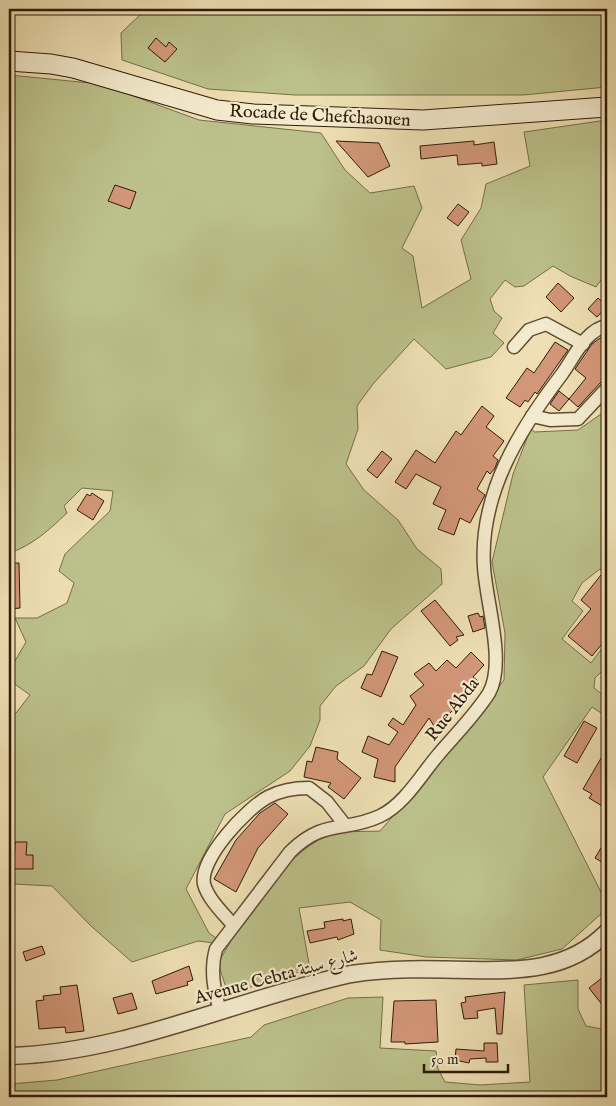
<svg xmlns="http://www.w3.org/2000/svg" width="616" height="1106" font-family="'IM FELL English',Amiri,serif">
<rect width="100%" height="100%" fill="#eee0b4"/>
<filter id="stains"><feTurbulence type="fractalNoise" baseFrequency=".004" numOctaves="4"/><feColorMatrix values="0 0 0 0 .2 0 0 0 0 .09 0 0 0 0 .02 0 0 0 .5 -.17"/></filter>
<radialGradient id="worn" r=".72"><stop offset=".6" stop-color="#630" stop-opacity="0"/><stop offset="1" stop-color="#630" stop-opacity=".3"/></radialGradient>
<g fill="#bcc18b" stroke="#766e49">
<path d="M146 9H607V87L523 95H295L208 89 122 60 121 33Z"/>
<path d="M9 75 101 84 199 120 321 133 345 170 370 193 414 186 422 208 402 248 413 256 422 308 471 279 461 240 481 208 486 184 530 166 524 132 607 120V272L596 287 570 276 553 266 524 286 515 287 505 280 490 299 494 311 502 318 493 333 504 343 491 357 446 369 414 339 373 384 357 406 358 429 346 464 364 490 398 520 417 549 441 569 442 584 391 629 364 666 336 686 320 706V720L310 746 290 771 225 814 186 889 209 933 216 938 214 943 198 941 132 962 91 926 52 886 13 884 9 891V722L30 695 9 680V671L26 642 15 618H37L67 603 74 583 59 571 65 554 110 511 113 491 82 488 64 506 67 513C50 529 32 546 9 553Z"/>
<path d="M601 414 607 420V575L600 569 582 583 572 601 583 611 562 639 591 663 603 647 607 648 605 668 595 678 594 688 607 698V717L592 707 543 777 606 902 602 913 562 949 517 960 426 957 380 950 381 920 350 902 299 908 310 969 228 994 218 963C241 923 283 854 327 836 342 830 364 832 380 831L469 728 504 680 505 633 492 562 513 474 531 428 534 432 578 430Z"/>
<path d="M578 980V1009L586 1026 607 1030V1097H9V1084L57 1080 251 1037 264 1025 348 998 383 997 380 1048 436 1051 438 1069 445 1082 480 1085 530 1082 524 985Z"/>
</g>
<g fill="#d29778" stroke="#301b07">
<path d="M156 38 166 47 169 42 177 49 165 62 148 48Z"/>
<path d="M336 141 379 143 390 166 368 177Z"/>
<path d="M474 141V145L494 142 497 164 482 166V163L458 165 457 155 421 159 420 146Z"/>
<path d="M115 185 136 192 130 209 108 201Z"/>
<path d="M458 204 469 212 458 226 447 218Z"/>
<path d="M558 283 574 298 561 312 546 297Z"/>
<path d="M598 298 607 306 597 317 588 309Z"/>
<path d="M603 336 607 340V380L601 382 578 407 569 399 586 378 575 369 592 344Z"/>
<path d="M555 342 568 350 537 394 535 392 528 402 525 400 520 407 506 398 527 368 534 373Z"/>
<path d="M559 391 569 399 559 411 550 404Z"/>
<path d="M482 406 494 416 486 427 504 441 493 456 498 460 495 468 490 474 487 471 477 489 485 495 470 523 460 518 454 535 438 529 446 510 433 504 441 487 416 474 406 489 395 482 416 450 435 463 456 431 461 435Z"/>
<path d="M382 451 392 459 377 478 367 470Z"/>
<path d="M92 493 104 501 93 520 77 510 87 494 90 496Z"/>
<path d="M9 563H19L20 608 9 609Z"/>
<path d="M601 575 607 581V617L601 624 607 629V638L592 656 568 636 591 609 581 600Z"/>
<path d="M435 600 464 635 456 637 458 640 450 646 421 611Z"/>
<path d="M478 613 480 617 483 616 485 628 473 632 468 616Z"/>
<path d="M382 651 398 657 381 697 361 688 367 674 372 675Z"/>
<path d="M471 652 484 665 473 677 478 681 455 704 456 707 447 716 434 726 429 718 395 767V782L374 777 378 759 362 752 368 736 389 745 398 732 388 725 393 718 403 725 416 705 410 696 424 685 414 674 429 663 436 671 447 660 456 668Z"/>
<path d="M584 721 597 728 577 763 564 756Z"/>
<path d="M316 747 338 752 337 759 361 778 344 799 328 787 331 783 304 777 307 761 312 762Z"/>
<path d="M607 748V809L589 798 592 794 583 789Z"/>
<path d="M275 803 288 814 258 848 236 892 214 879 236 840 260 813Z"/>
<path d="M607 838V865L595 858Z"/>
<path d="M15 842H27L26 855H33V869H14Z"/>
<path d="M343 919V921L351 919 354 934 338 940 337 937 310 943 307 931 325 928 324 922Z"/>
<path d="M42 946 45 954 26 961 23 952Z"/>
<path d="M189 966 193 980 187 982 188 985 156 994 152 981Z"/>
<path d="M607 974V1011L589 988Z"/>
<path d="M77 985 84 1031 66 1033 65 1027 39 1029 36 1001 44 1000 43 996 61 994 60 987Z"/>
<path d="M505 992 502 1034H497L495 1008 477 1011 478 1018 464 1019 461 1003 466 1002 465 997Z"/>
<path d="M132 993 137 1009 118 1014 113 998Z"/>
<path d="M436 1000 438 1042 405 1044V1042H391L394 1001Z"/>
<path d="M484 1043H497L498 1062H486V1058L470 1059 469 1063 455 1060 456 1049 484 1051Z"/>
</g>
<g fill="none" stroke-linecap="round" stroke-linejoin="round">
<g stroke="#604c32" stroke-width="15">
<g id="minor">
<path d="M514 347 529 330 546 324 583 344"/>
<path d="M532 416 550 420 578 419 607 388"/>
<path d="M233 925C223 913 208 899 204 884 199 859 247 808 268 797 281 790 295 788 309 788L327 802 345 825"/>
<path d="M220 1011C214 990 210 970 216 949L290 852C324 818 344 833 380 816 404 805 421 775 438 755 455 735 475 715 489 693 506 663 486 602 484 567 479 494 520 429 562 374 573 359 586 329 607 326"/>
</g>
</g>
<g stroke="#604c32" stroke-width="19">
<path id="tertiary" d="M9 1056C127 1053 237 999 351 974 389 968 430 969 469 970 519 971 569 971 607 932"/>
</g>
<g stroke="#301b07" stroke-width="21">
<path id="secondary" d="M9 61 51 64 73 68 217 110 253 114 423 120 607 107"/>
</g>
<use href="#minor" stroke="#f4ebce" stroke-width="12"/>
<use href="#tertiary" stroke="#f4ebce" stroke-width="16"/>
<use href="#secondary" stroke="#f4ebce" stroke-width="19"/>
</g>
<g text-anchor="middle" stroke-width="4.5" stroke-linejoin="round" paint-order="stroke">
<g font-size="18" fill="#301b07" stroke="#f4ebce">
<text transform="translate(320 115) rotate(3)" y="6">Rocade de Chefchaouen</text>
<text transform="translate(452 709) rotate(-52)" y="6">Rue Abda</text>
<text transform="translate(276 976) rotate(-15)" y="6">Avenue Cebta شارع سبتة</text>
</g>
</g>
<rect width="616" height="1106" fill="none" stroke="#eee0b4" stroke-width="30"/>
<rect x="10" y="10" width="596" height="1086" fill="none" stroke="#301b07" stroke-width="2.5"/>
<rect x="15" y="15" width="586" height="1076" fill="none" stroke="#301b07"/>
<path d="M424 1064v8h84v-8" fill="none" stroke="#301b07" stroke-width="2.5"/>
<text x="431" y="1064" font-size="15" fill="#301b07" stroke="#f4ebce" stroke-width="4" paint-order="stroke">50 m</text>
<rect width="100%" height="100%" filter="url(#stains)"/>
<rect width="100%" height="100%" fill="url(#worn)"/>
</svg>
